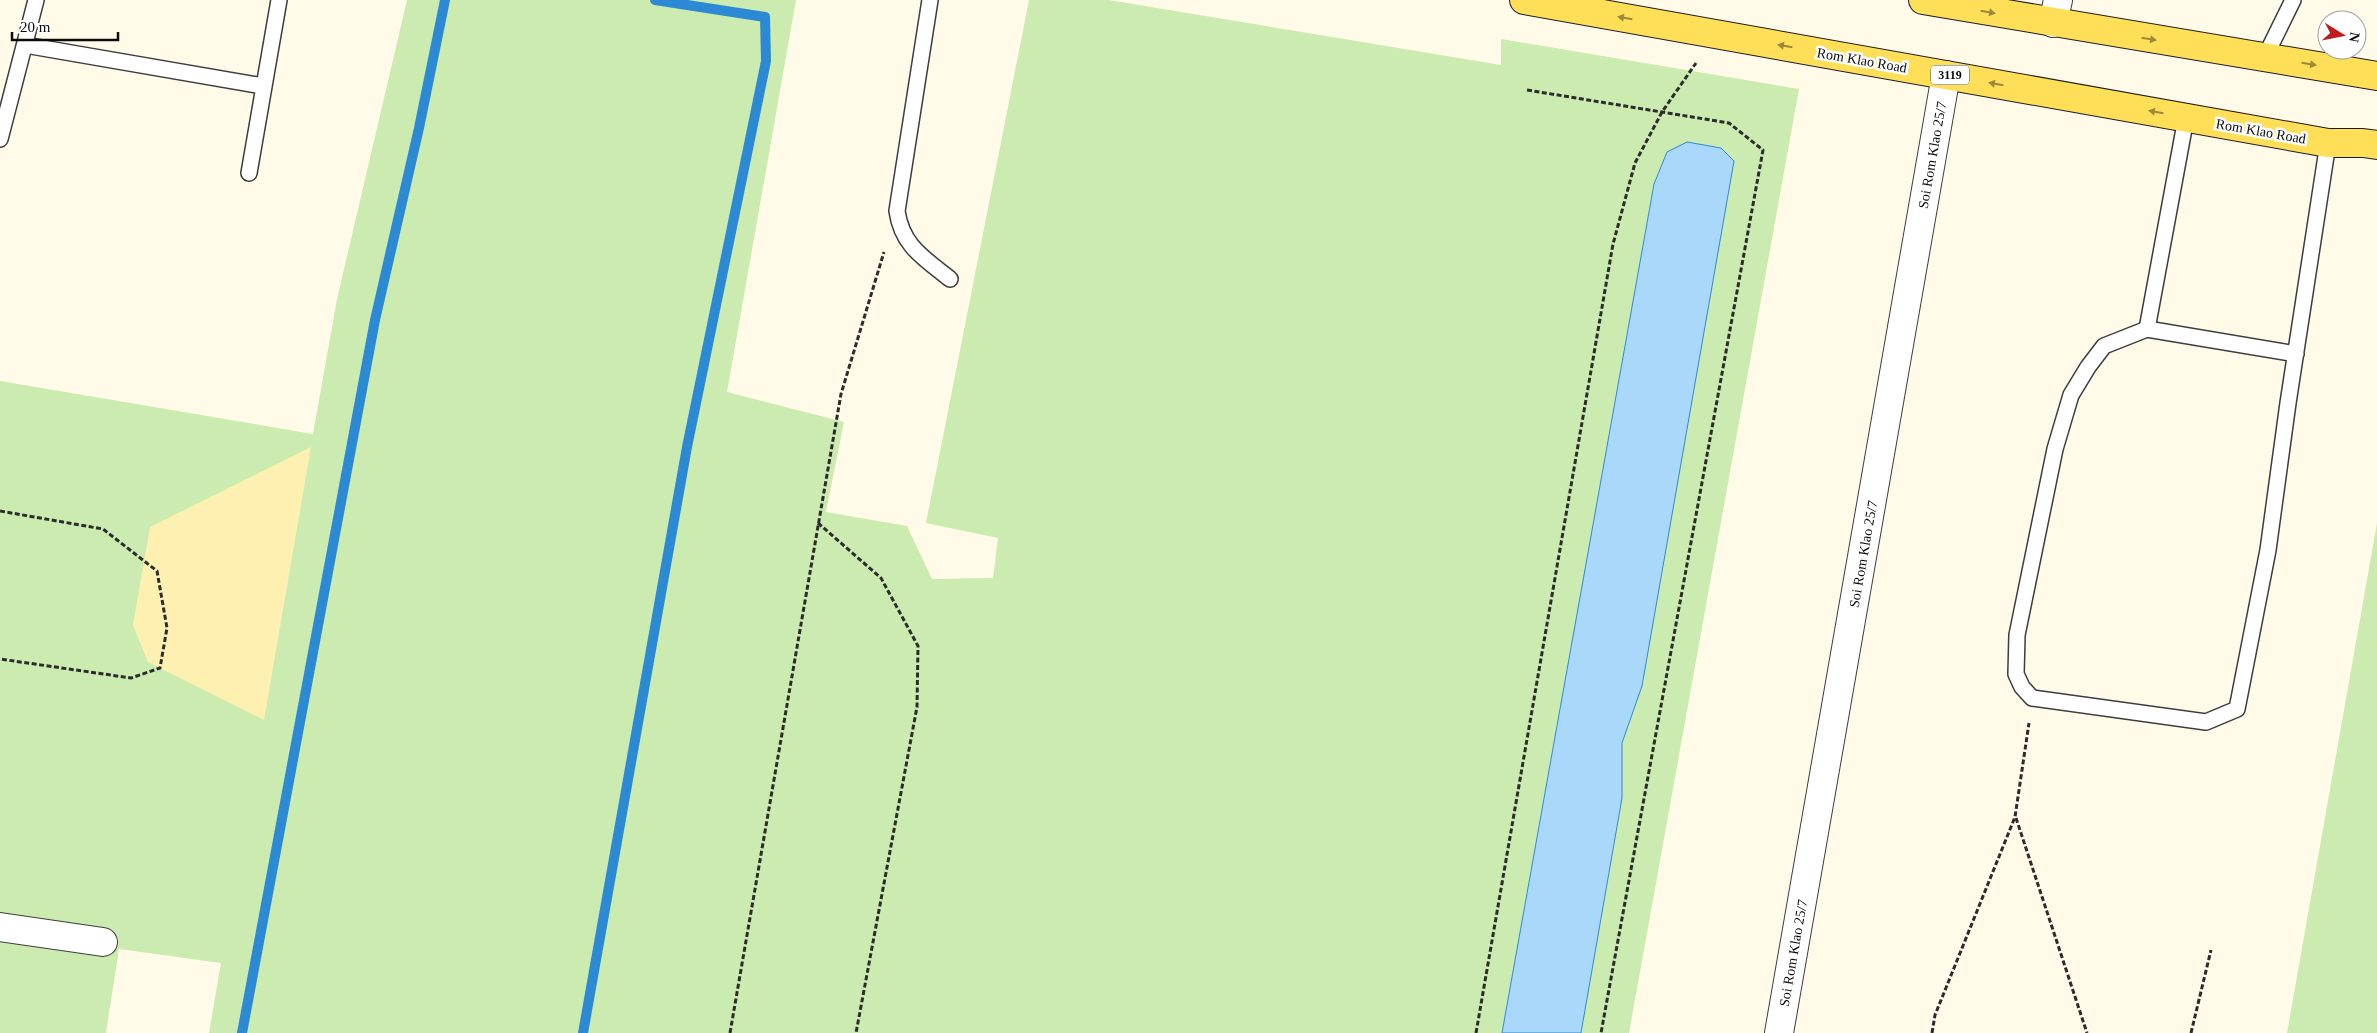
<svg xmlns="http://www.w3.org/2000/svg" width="2377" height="1033" font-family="Georgia,serif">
<rect width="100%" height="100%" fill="#fffbe8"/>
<g fill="#ccebb0">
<path d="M407 0H796L727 392 844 422 826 512 907 526 932 579 993 578 998 538 926 523 1029 0H1109L1501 65V39L1799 89 1629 1033H1581L1622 798V743L1642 686 1654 184 1502 1033H209L221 963 119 949 106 1033H0V381L313 434 337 299Z"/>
<path d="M2377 523V1033H2287Z"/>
</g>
<path fill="#fef0b1" d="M311 447 264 720 148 662 133 625 150 527Z"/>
<path fill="#a9d8fa" stroke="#2c8ad5" d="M1687 142 1721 148 1734 161 1642 686 1622 743V798L1581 1033H1502L1654 184 1667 152Z"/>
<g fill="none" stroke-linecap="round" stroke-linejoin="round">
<g stroke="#2c8ad5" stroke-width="10">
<path d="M242 1033 375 320 419 128 445 0"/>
<path d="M583 1033 687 447 766 61 765 17 655 0"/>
</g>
<g stroke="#3d3d3d" stroke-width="18">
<g id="service">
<path d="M930 0 897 211C902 246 924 258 950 279"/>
<path d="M25 45 263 86"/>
<path d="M2265 57 2293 0"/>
<path d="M0 139 36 0"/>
<path d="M249 173 279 0"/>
<path d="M2147 329 2186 118"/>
<path d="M2296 354 2147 329 2104 346 2088 367 2071 395 2055 449 2017 635 2016 674 2022 687 2032 698 2206 722 2237 709 2268 550 2288 403 2328 143"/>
</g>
</g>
<g stroke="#3d3d3d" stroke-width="30">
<g id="minor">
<path d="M2053 23 2058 0"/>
<path d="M0 927 103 942"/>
<path d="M1779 1033 1946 75"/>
</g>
</g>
<g stroke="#1b1b1b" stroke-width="30">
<g id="primary">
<path d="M1524 0 2328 143H2363L2377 145"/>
<path d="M1923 0 2377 76"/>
</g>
</g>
<g stroke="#2c2c2c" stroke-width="3" stroke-dasharray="5 2.5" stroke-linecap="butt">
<path d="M1527 90 1729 123 1763 150 1601 1033"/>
<path d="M0 511 103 529 157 571 167 628 160 668 131 678 0 659"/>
<path d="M818 523 881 578 918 646 917 707 856 1033"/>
<path d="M2016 818 2087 1033"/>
<path d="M730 1033 841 394 884 252"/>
<path d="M1476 1033 1613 244 1635 163 1662 112 1696 63"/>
<path d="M1932 1033 1935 1015 2015 817 2029 723"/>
<path d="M2191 1033 2211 950"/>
</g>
<use href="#service" stroke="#fff" stroke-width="15"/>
<use href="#minor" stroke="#fff" stroke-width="28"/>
<use href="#primary" stroke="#ffde58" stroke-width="28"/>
</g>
<defs><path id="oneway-solid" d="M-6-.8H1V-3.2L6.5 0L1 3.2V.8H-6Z" transform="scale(1.25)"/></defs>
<g fill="#9d8939">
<use href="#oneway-solid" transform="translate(1988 12) rotate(10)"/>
<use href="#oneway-solid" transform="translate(1625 18) rotate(-170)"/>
<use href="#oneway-solid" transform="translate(2149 39) rotate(9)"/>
<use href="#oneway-solid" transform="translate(1785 46) rotate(-170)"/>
<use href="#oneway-solid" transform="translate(2309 64) rotate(9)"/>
<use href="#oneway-solid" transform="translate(1996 84) rotate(-170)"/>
<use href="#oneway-solid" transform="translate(2156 112) rotate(-170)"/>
</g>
<g text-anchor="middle" stroke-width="5" stroke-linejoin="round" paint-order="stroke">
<rect fill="#fff" stroke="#545454" stroke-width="1" x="1931" y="65.5" width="38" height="19" rx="4"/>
<g font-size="12" font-weight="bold" fill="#0a0a0a">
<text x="1950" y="79">3119</text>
</g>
<g font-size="14" fill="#0a0a0a" stroke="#fff">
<text transform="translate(1862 60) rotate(10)" y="5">Rom Klao Road</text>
<text transform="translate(2261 131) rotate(10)" y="5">Rom Klao Road</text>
<text transform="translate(1932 155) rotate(-80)" y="5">Soi Rom Klao 25/7</text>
<text transform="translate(1863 554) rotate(-80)" y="5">Soi Rom Klao 25/7</text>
<text transform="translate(1793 953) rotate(-80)" y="5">Soi Rom Klao 25/7</text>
</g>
</g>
<g transform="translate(2342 35) rotate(100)"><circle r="24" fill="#ffffff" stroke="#9d9d9d"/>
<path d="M0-4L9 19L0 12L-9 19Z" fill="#c11c1c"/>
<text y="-8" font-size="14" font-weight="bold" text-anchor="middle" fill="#0a0a0a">N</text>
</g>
<path d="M12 32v8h106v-8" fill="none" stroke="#0a0a0a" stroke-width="2.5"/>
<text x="20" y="32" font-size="15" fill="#0a0a0a" stroke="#ffffff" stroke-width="4" paint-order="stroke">20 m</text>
</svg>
